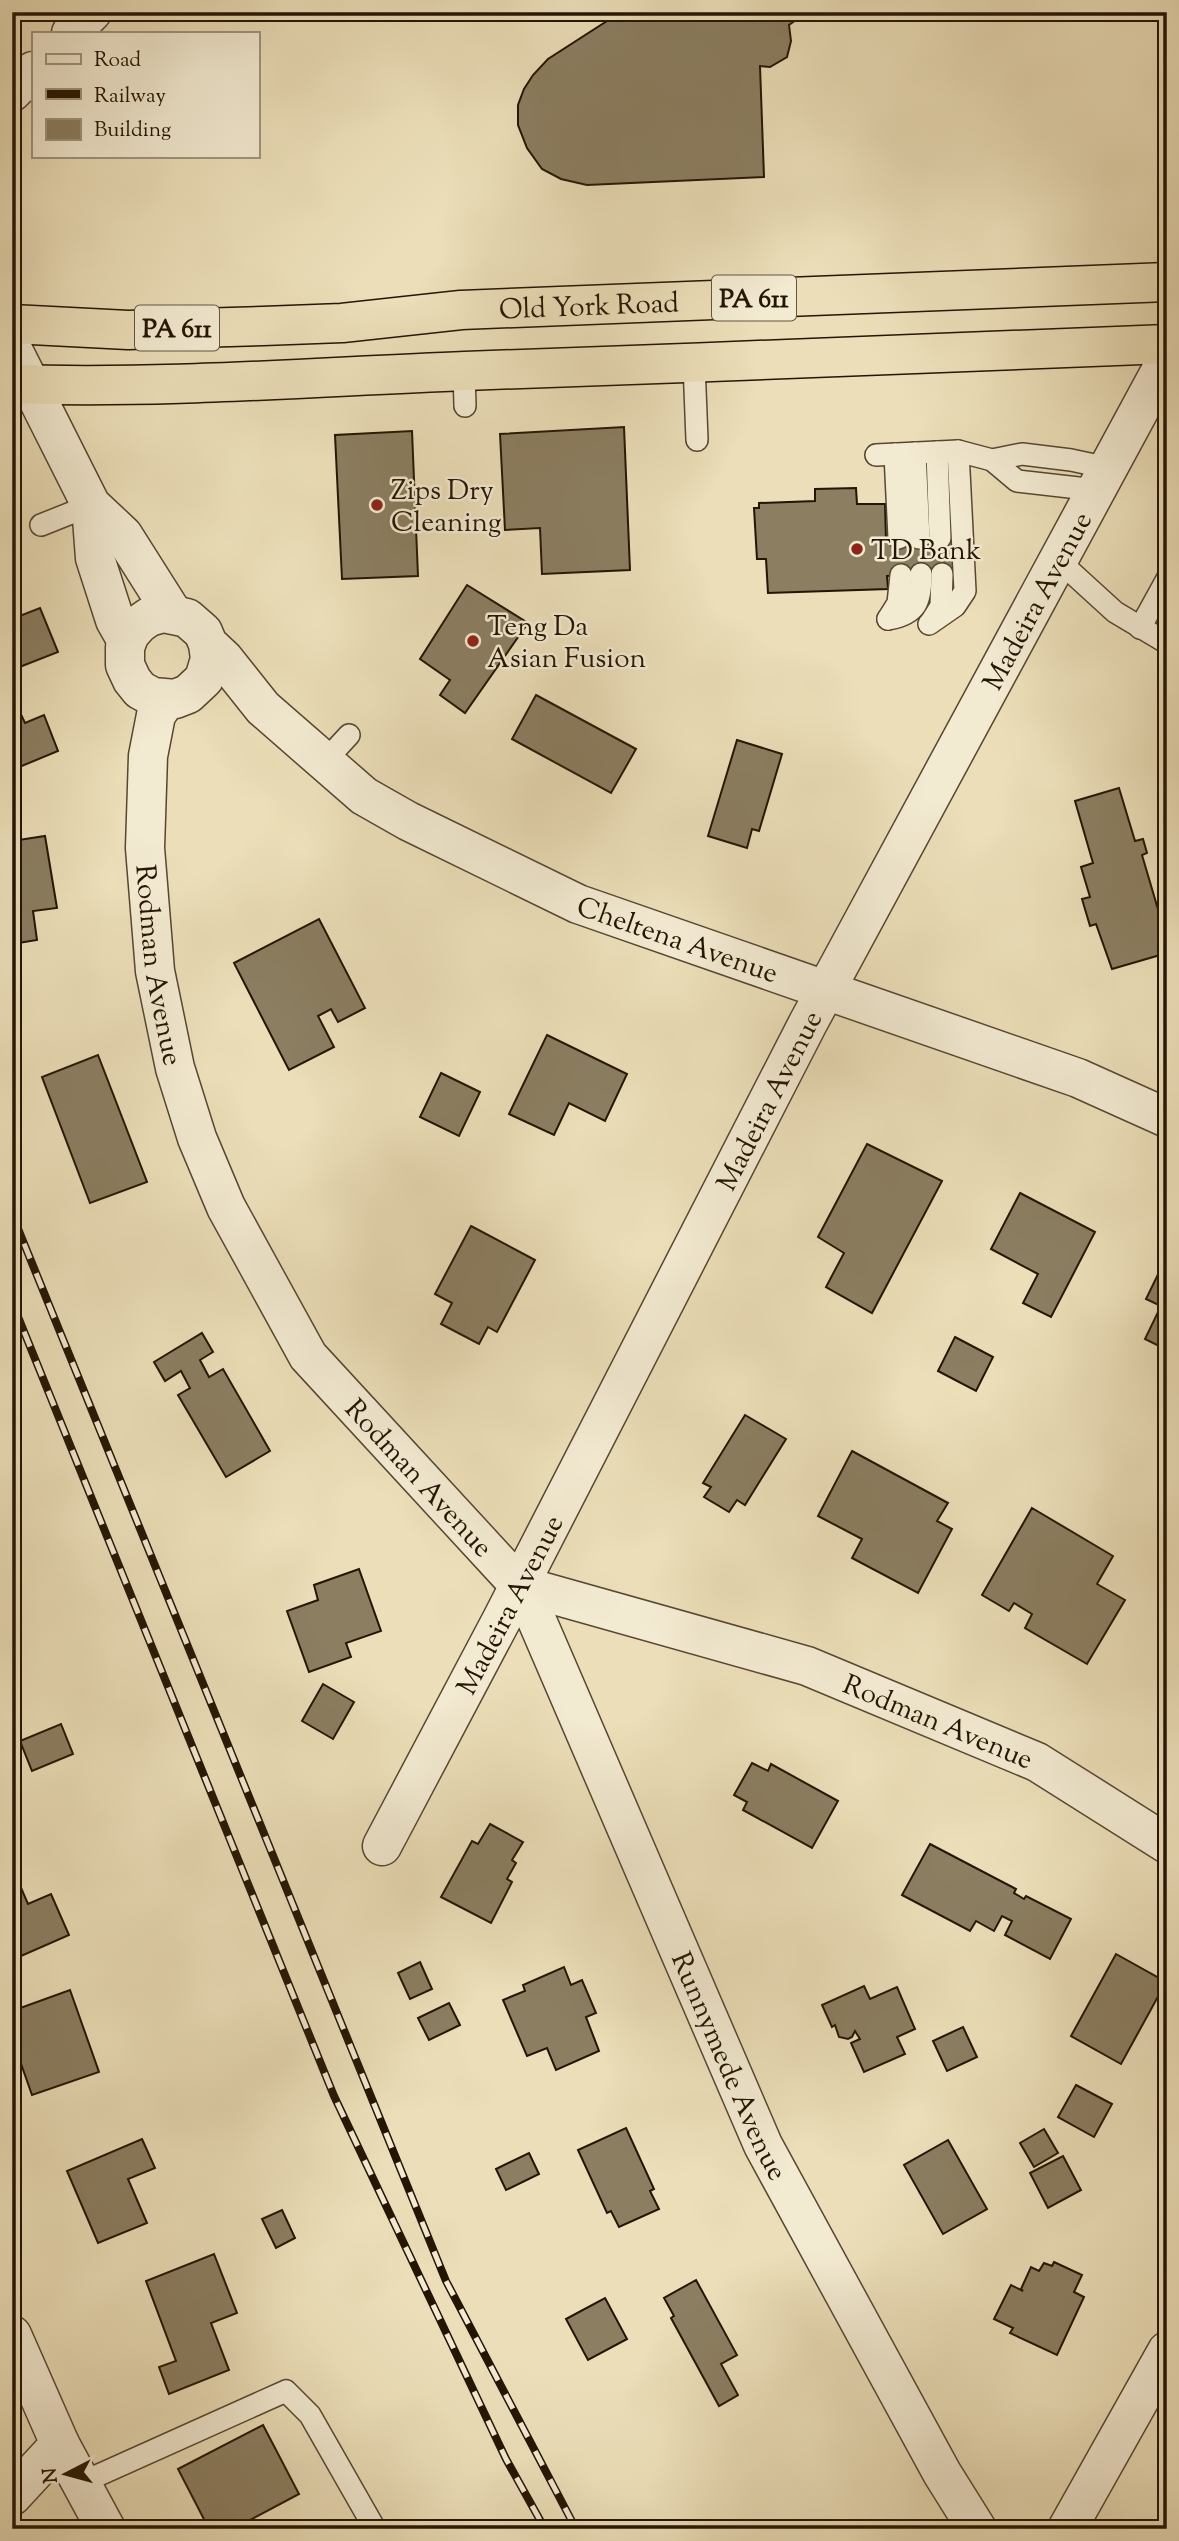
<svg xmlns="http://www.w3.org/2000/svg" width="1179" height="2541" font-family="'Sorts Mill Goudy',serif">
<rect width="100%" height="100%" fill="#ebdeb8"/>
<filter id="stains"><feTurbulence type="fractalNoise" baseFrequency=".00286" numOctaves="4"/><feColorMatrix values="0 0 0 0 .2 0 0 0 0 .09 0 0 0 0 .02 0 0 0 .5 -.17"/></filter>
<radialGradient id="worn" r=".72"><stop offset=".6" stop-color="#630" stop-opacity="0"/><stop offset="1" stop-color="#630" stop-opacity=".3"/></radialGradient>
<g fill="#8b7e61" stroke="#241502" stroke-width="2">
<path d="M621 12H807L789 25 791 41 787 57 770 67 760 66 764 177 587 185 561 179 542 169 527 148 518 125V105L524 89 533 75 548 59Z"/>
<path d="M624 427 630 570 542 574 540 528 505 530 500 434Z"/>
<path d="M412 431 418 576 342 579 335 435Z"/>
<path d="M856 488 857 504H885L886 539 958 537 960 573 887 576 888 589 768 593 766 559H757L754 508H759V503L815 501V489Z"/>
<path d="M467 585 528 623 465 713 440 695 450 680 420 659Z"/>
<path d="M40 608 58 652 12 670V619Z"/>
<path d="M536 695 636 749 611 793 512 739Z"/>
<path d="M17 706 25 723 44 715 58 751 12 770V708Z"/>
<path d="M737 740 782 754 759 831 752 829 747 848 708 836Z"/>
<path d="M1119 788 1135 841 1143 839 1147 853 1142 855 1165 933 1161 934 1167 953 1112 969 1096 924 1090 926 1082 899 1090 897 1081 867 1093 863 1075 801Z"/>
<path d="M45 836 57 908 33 911 37 940 12 944V841Z"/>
<path d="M319 919 365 1008 338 1022 331 1009 318 1016 334 1047 289 1070 234 963Z"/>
<path d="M547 1035 627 1074 605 1121 569 1103 554 1135 509 1114Z"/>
<path d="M98 1055 147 1182 90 1203 42 1077Z"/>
<path d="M441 1073 480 1092 459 1136 420 1117Z"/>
<path d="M867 1144 942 1181 872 1313 826 1287 844 1253 818 1237Z"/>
<path d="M1020 1193 1095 1232 1051 1317 1023 1303 1038 1274 991 1249Z"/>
<path d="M471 1226 535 1260 497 1332 488 1327 479 1344 441 1324 452 1303 435 1294Z"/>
<path d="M1166 1258H1167V1350L1145 1339 1161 1306 1146 1299Z"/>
<path d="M202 1333 213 1352 200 1360 209 1377 223 1369 270 1451 226 1477 178 1395 190 1388 181 1371 165 1381 154 1362Z"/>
<path d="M955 1337 993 1357 976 1391 938 1371Z"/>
<path d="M745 1415 786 1439 745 1505 737 1500 729 1512 704 1497 711 1487 703 1483Z"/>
<path d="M852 1451 948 1503 937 1521 952 1529 918 1593 852 1558 862 1539 818 1516Z"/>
<path d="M1032 1508 1113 1556 1097 1584 1125 1600 1087 1664 1025 1628 1032 1614 1014 1603 1009 1611 982 1595Z"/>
<path d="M359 1569 381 1631 346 1643 351 1657 309 1672 287 1611 318 1600 314 1585Z"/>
<path d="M323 1684 354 1702 333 1739 302 1721Z"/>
<path d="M61 1724 73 1754 32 1771 20 1741Z"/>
<path d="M752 1763 768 1771 771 1764 838 1801 812 1848 743 1810 747 1802 734 1795Z"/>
<path d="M490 1824 523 1842 512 1860 516 1863 507 1879 512 1882 491 1923 441 1897 472 1841 478 1844Z"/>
<path d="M930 1844 1016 1889 1014 1893 1024 1899 1026 1896 1071 1919 1050 1959 1005 1935 1012 1921 1002 1916 994 1931 976 1921 970 1931 902 1895Z"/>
<path d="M12 1867 28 1904 51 1894 69 1935 12 1960Z"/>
<path d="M1116 1954 1166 1982 1121 2064 1071 2036Z"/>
<path d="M420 1962 432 1989 410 1999 398 1973Z"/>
<path d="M564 1967 571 1985 582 1980 596 2013 586 2017 599 2051 556 2070 547 2048 527 2056 503 2000 525 1991 523 1985Z"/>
<path d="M864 1986 870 1999 897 1987 915 2029 897 2037 905 2054 864 2072 851 2043 860 2039 855 2031 852 2037 848 2039 839 2037 835 2025 832 2027 822 2005Z"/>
<path d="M70 1990 99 2072 32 2095 12 2038V2011Z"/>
<path d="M449 2003 460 2025 429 2040 418 2018Z"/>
<path d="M963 2027 977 2057 947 2071 933 2041Z"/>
<path d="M1076 2085 1112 2104 1094 2137 1058 2117Z"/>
<path d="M626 2128 654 2189 650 2191 659 2209 619 2227 611 2211 607 2213 578 2150Z"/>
<path d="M1044 2129 1058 2153 1034 2167 1020 2143Z"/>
<path d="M142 2139 155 2168 128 2179 147 2223 98 2243 67 2171Z"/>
<path d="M948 2140 987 2209 943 2234 904 2165Z"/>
<path d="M529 2153 539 2174 506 2190 496 2169Z"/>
<path d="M1063 2156 1081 2190 1048 2208 1030 2173Z"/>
<path d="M282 2210 295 2238 276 2248 262 2219Z"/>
<path d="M214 2254 237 2313 211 2323 229 2370 169 2394 159 2367 176 2361 146 2281Z"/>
<path d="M1054 2262 1082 2275 1074 2292 1084 2297 1057 2355 1010 2333 1013 2328 994 2319 1011 2285 1023 2291 1021 2289 1031 2267 1039 2271 1044 2263 1052 2266Z"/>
<path d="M696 2280 737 2355 721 2364 738 2395 719 2406 671 2318 674 2316 664 2298Z"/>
<path d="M605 2298 627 2339 588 2360 566 2319Z"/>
<path d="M263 2425 299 2494 233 2529H209L178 2469Z"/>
</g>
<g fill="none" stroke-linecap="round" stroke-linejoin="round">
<g stroke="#564730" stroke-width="24">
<g id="lane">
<path d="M694 364 697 440"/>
<path d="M464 371 465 406"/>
<path d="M937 452 940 538"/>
<path d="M915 453 919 538"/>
<path d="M895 454 899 538"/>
<path d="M876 455 958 451 992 460 1017 481 1096 490"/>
<path d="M992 460 1022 454 1071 460 1108 468"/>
<path d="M41 525 91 505"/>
<path d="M1058 560 1115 612 1167 643"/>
<path d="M888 619C917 614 921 601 921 574"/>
<path d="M888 619 898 603 901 575"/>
<path d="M931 622 941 606 942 574"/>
<path d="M929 624 955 606 965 591 958 451"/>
<path d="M1140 628 1167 579"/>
<path d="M325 761 349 735"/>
<path d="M81 2483 286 2391 310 2415 375 2529"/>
</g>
</g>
<g stroke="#564730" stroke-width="41">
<g id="street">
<path d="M71 33 92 12"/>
<path d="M12 92 33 71"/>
<path d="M12 348 91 505 123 535 173 614"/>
<path d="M91 505 95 558 115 620 127 641"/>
<path id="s1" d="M208 644 210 659 204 679 188 694 175 699 153 697 140 690 132 680 125 665V647L130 634 139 624 149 617 163 613 187 618 203 632 208 644 224 659 263 708 364 796 408 821 578 904 1078 1078 1167 1118"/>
<path id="s2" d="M167 699 156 715 148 756 145 848 155 971 175 1068 197 1138 226 1207 308 1356 519 1585 807 1666 1037 1762 1167 1844"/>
<path id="s3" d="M519 1585 532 1609 763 2145 942 2473 977 2529"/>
<path id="s4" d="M382 1846 501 1621 808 1023 1167 359"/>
<path d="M12 2335 60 2444 12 2496"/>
<path d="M60 2444 106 2529"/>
<path d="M1067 2529 1167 2351"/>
</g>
</g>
<g stroke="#241502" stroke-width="41">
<g id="highway">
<path id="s5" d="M12 324 128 330 263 326 342 323 461 310 1167 282"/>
<path d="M12 384C163 389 314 377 465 371 699 362 933 355 1167 344"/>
</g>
</g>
<use href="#lane" stroke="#f2ead1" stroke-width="21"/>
<use href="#street" stroke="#f2ead1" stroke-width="38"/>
<use href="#highway" stroke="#ebdeb8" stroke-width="38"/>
<g stroke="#241502" stroke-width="8">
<g id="rail">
<path d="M12 1214 446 2281 576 2529"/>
<path d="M12 1302 334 2096 506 2459 545 2529"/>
</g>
</g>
<use href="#rail" stroke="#f2ead1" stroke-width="5" stroke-dasharray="16" stroke-linecap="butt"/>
</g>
<g fill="#8f2418" stroke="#f2ead1" stroke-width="2.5">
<circle cx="377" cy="505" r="7"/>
<circle cx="857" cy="549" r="7"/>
<circle cx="473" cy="641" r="7"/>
</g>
<g text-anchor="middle" stroke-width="5" stroke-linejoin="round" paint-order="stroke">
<g fill="#f2ead1" stroke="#625540" stroke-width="2">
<rect x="712" y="275.5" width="84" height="45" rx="5"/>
<rect x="135" y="305.5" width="84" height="45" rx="5"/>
</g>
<g font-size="26" font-weight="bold" fill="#241502">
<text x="754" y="307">PA 611</text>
<text x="177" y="337">PA 611</text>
</g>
<g font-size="28" fill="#241502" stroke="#f2ead1">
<text dy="10" stroke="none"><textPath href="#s5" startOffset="578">Old York Road</textPath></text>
<text dy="10" stroke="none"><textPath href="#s4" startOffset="1407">Madeira Avenue</textPath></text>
<text dy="10" stroke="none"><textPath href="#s1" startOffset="833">Cheltena Avenue</textPath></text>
<text dy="10" stroke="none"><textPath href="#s2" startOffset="271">Rodman Avenue</textPath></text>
<text dy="10" stroke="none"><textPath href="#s4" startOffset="840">Madeira Avenue</textPath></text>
<text dy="10" stroke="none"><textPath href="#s2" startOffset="859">Rodman Avenue</textPath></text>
<text dy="10" stroke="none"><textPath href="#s4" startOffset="273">Madeira Avenue</textPath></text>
<text dy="10" stroke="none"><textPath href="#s2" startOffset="1447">Rodman Avenue</textPath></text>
<text dy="10" stroke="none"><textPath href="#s3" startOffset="525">Runnymede Avenue</textPath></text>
</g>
<g font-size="28" fill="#241502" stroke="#f2ead1" text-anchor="start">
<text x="391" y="499">Zips Dry<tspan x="391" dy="32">Cleaning</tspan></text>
<text x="871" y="559">TD Bank</text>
<text x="487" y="635">Teng Da<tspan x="487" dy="32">Asian Fusion</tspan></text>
</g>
</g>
<rect width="1179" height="2541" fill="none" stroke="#ebdeb8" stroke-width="42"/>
<rect x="14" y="14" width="1151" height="2513" fill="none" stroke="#241502" stroke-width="3.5"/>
<rect x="21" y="21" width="1137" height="2499" fill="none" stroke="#241502" stroke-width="2"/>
<rect x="32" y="32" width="228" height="126" fill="#f2ead1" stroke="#a0957e" stroke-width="2"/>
<rect x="46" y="54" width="35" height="10" fill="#f2ead1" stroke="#a0957e" stroke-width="2"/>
<text x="94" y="66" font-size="21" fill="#241502">Road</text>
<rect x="46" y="89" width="35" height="10" fill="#241502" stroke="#a0957e" stroke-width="2"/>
<text x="94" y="102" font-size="21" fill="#241502">Railway</text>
<rect x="46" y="119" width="35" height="21" fill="#8b7e61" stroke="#a0957e" stroke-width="2"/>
<text x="94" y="136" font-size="21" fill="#241502">Building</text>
<g transform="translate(66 2474) rotate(264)" stroke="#f2ead1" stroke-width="5" paint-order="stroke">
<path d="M0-5L12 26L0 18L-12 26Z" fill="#241502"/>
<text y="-10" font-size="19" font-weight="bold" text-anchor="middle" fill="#241502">N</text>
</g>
<rect width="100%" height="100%" filter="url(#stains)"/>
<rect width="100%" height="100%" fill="url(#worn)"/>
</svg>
